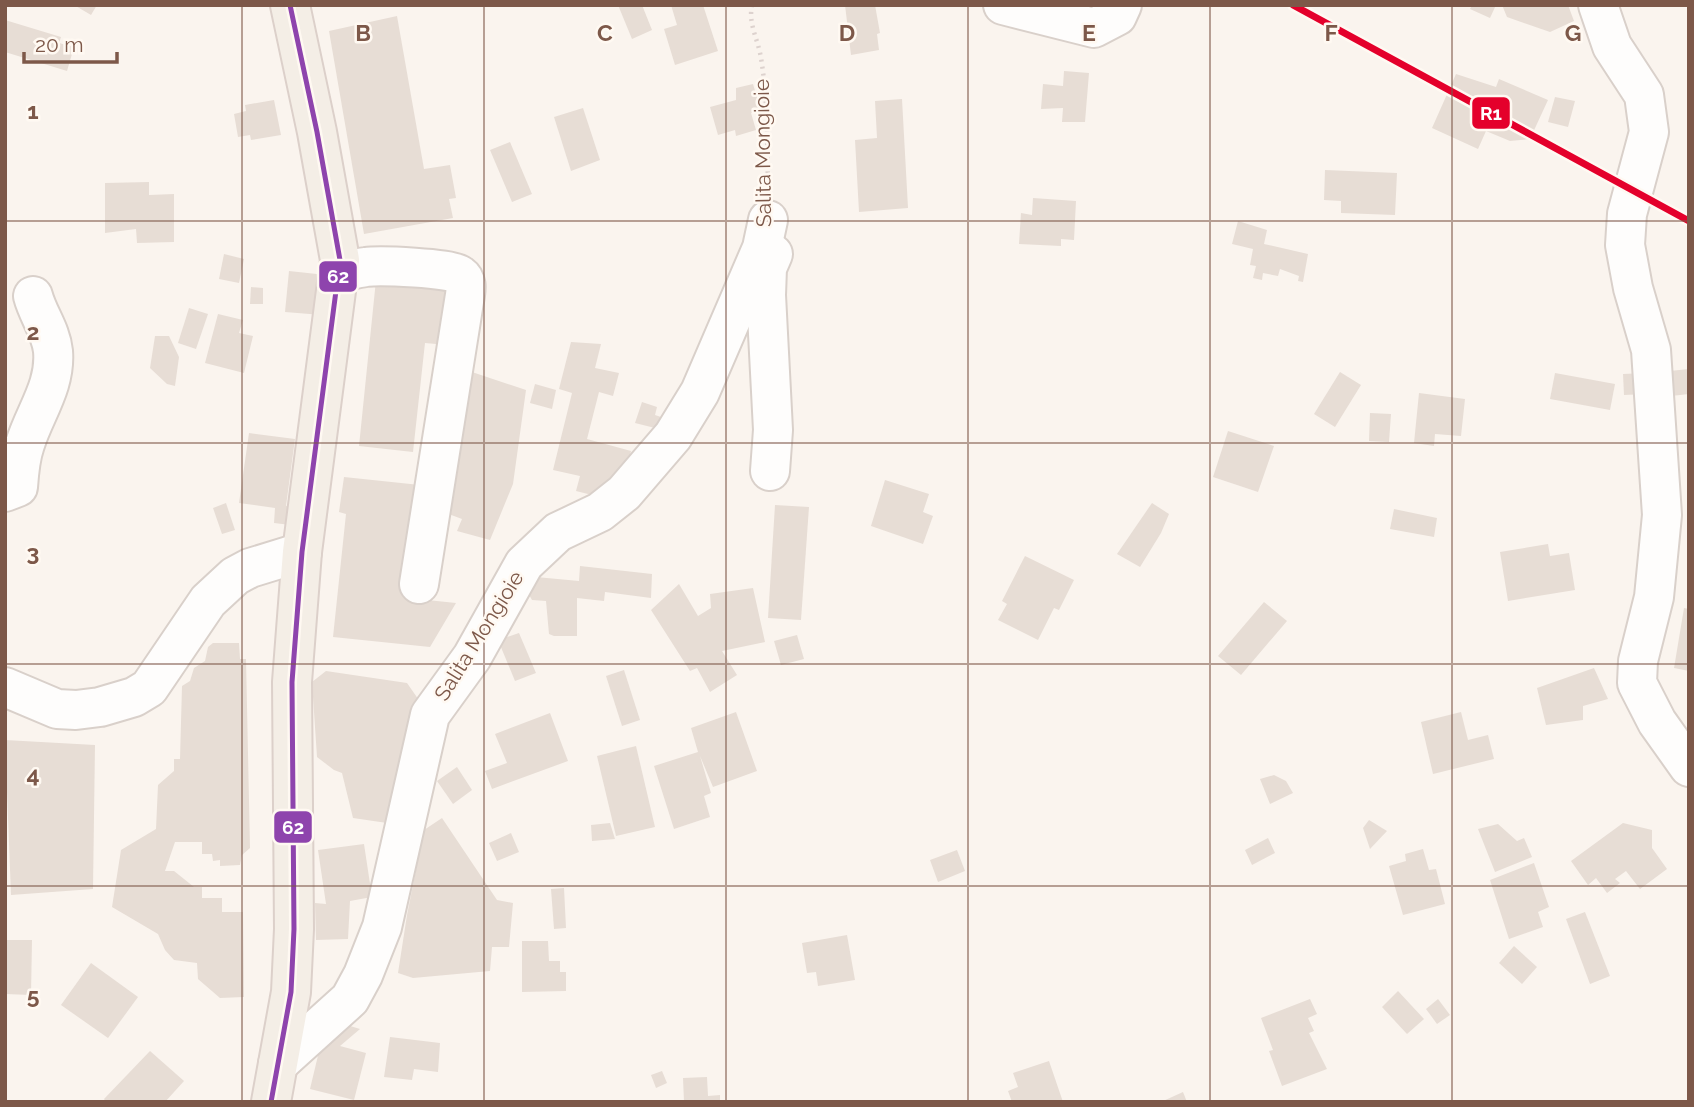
<svg xmlns="http://www.w3.org/2000/svg" width="1694" height="1107" font-family="Raleway,sans-serif">
<rect width="100%" height="100%" fill="#faf4ee"/>
<g fill="#e7ddd5">
<path d="M74 5H97L91 15Z"/>
<path d="M618 5H642L652 30 632 39Z"/>
<path d="M671 5H703L718 51 675 65 664 29 677 25Z"/>
<path d="M845 5H875L880 33 877 34 879 50 851 55Z"/>
<path d="M1472 5H1496L1490 18 1470 9Z"/>
<path d="M1502 5H1568L1574 21 1550 32 1507 17Z"/>
<path d="M397 16 424 169 450 165 456 198 449 199 453 218 364 234 329 31Z"/>
<path d="M5 20 61 37 59 43 74 47 67 71 5 52Z"/>
<path d="M1064 71 1089 73 1085 122H1062L1063 108 1041 109 1043 84 1063 86Z"/>
<path d="M1456 74 1496 87 1499 79 1548 100 1530 139 1510 141 1486 131 1478 149 1432 128Z"/>
<path d="M753 84 761 111 751 113 756 130 736 136 735 130 718 135 710 107 736 100V88Z"/>
<path d="M1555 97 1575 101 1568 127 1548 122Z"/>
<path d="M902 99 908 208 859 212 855 140 877 138 875 101Z"/>
<path d="M274 100 281 135 251 140 250 135 238 137 234 114 246 111 245 105Z"/>
<path d="M583 108 600 160 571 171 554 117Z"/>
<path d="M510 142 532 194 512 202 490 150Z"/>
<path d="M1325 170 1397 173 1395 215 1341 213V201L1324 200Z"/>
<path d="M149 182V195L174 194V242L137 243 136 229 105 233V183Z"/>
<path d="M1033 198 1076 201 1074 240 1061 239V246L1019 244 1021 213 1032 215Z"/>
<path d="M1238 221 1267 230 1264 244 1308 254 1303 282 1298 281 1299 276 1280 269 1278 276 1263 273 1262 280 1253 278 1256 266 1250 265 1253 249 1232 244Z"/>
<path d="M224 254 244 259 239 283 219 279Z"/>
<path d="M289 271 326 275 322 315 285 312Z"/>
<path d="M376 280 453 288 447 345 425 343 413 452 359 446Z"/>
<path d="M251 287 263 288V304H250Z"/>
<path d="M189 308 208 314 196 349 178 343Z"/>
<path d="M218 314 243 320 239 333 253 336 244 373 205 363Z"/>
<path d="M155 336H169L179 357 175 386 167 384 150 368Z"/>
<path d="M571 342 601 344 595 368 619 373 613 396 599 392 587 439 631 451 623 484 608 480 604 498 576 491 580 476 553 470 572 393 559 389Z"/>
<path d="M1689 369V394L1662 397 1660 372Z"/>
<path d="M466 370 526 390 513 484 490 540 457 531 462 519 438 510Z"/>
<path d="M1340 372 1361 385 1335 427 1314 414Z"/>
<path d="M1555 373 1615 384 1610 410 1550 399Z"/>
<path d="M1645 373 1646 394 1624 395 1623 374Z"/>
<path d="M535 384 556 390 552 409 530 403Z"/>
<path d="M1419 393 1465 399 1461 436 1435 434 1434 446 1414 443Z"/>
<path d="M642 402 657 407 655 415 670 420 655 428 635 423Z"/>
<path d="M1370 413 1391 414 1389 442 1369 441Z"/>
<path d="M1228 431 1274 446 1258 492 1213 477Z"/>
<path d="M249 433 295 439 286 506 301 508 299 526 274 523 275 508 239 503Z"/>
<path d="M344 477 420 485 408 598 456 603 430 647 333 637 346 514 339 512Z"/>
<path d="M885 480 929 494 923 512 933 516 923 544 871 526Z"/>
<path d="M226 503 235 530 222 534 213 508Z"/>
<path d="M1152 503 1169 514 1161 533 1140 567 1117 554Z"/>
<path d="M775 505 809 507 801 620 768 618Z"/>
<path d="M1394 509 1437 518 1434 537 1390 529Z"/>
<path d="M1548 544 1550 556 1569 553 1575 590 1508 601 1500 552Z"/>
<path d="M1025 556 1074 580 1059 610 1054 608 1038 640 998 620 1007 604 1002 601Z"/>
<path d="M580 566 652 574 651 598 605 592 604 601 577 598V636H554L549 634 546 601 532 600 528 593 536 577 579 581Z"/>
<path d="M679 584 698 616 711 608 710 594 753 588 765 642 722 651 737 675 710 692 697 668 690 671 651 610Z"/>
<path d="M1264 602 1287 621 1241 675 1218 656Z"/>
<path d="M1684 608 1689 609V671L1674 668Z"/>
<path d="M519 633 536 673 515 681 498 640Z"/>
<path d="M797 635 804 659 781 665 774 641Z"/>
<path d="M213 643H239L240 659H246L250 848 242 855 240 865 220 866V860L213 861 212 854H202V842H175L165 871H174L194 887H202V898H222V912H243L244 997 220 998 198 979 197 963 174 960 165 950 158 934 112 907 121 850 156 829 158 785 174 771V759H180L182 686 190 681 194 668 205 661 208 647Z"/>
<path d="M1594 668 1608 699 1583 706V720L1546 725 1537 688Z"/>
<path d="M624 670 640 720 622 726 606 676Z"/>
<path d="M326 671 407 683 423 706 387 823 353 818 342 773 334 770 317 757 312 682Z"/>
<path d="M736 712 757 771 713 787 700 756 711 793 704 796 710 817 674 829 654 766 698 752 691 728Z"/>
<path d="M1461 712 1468 740 1488 735 1494 759 1433 774 1421 722Z"/>
<path d="M550 713 568 761 492 789 485 771 507 763 495 734Z"/>
<path d="M5 740 95 745 93 889 11 895Z"/>
<path d="M636 746 655 827 616 836 597 756Z"/>
<path d="M457 767 472 790 453 804 437 781Z"/>
<path d="M1274 775 1286 781 1293 793 1270 804 1260 779Z"/>
<path d="M442 818 497 900 513 903 509 947H492L490 971 413 978 398 973 407 915 424 830Z"/>
<path d="M1369 820 1387 831 1370 849 1363 828Z"/>
<path d="M610 823 615 839 592 841 591 825Z"/>
<path d="M1623 823 1652 830V848L1667 869 1640 889 1626 871 1615 879 1620 883 1607 893 1596 878 1588 885 1571 861Z"/>
<path d="M1498 824 1517 841 1524 838 1532 857 1495 872 1478 829Z"/>
<path d="M511 833 519 852 497 861 489 843Z"/>
<path d="M1268 838 1275 853 1252 865 1245 850Z"/>
<path d="M364 844 372 897 350 901 348 939 316 940 315 903 326 904 318 850Z"/>
<path d="M1423 849 1429 870 1436 869 1445 904 1403 915 1389 866 1406 861 1405 854Z"/>
<path d="M957 850 965 871 938 882 930 860Z"/>
<path d="M1534 863 1549 907 1538 912 1543 927 1509 939 1490 880Z"/>
<path d="M564 888 566 928 554 929 551 889Z"/>
<path d="M1585 912 1610 976 1590 984 1566 919Z"/>
<path d="M847 935 855 980 818 986 816 972 807 973 802 943Z"/>
<path d="M5 940H32L31 995 5 994Z"/>
<path d="M522 941H548L549 961H560V972H566V991L522 992Z"/>
<path d="M1514 946 1537 967 1522 984 1499 963Z"/>
<path d="M91 963 138 997 108 1038 61 1005Z"/>
<path d="M1398 991 1424 1019 1407 1034 1382 1007Z"/>
<path d="M1310 999 1317 1014 1308 1018 1314 1031 1309 1033 1327 1069 1282 1086 1269 1051 1273 1050 1261 1018Z"/>
<path d="M1438 999 1450 1015 1437 1024 1426 1009Z"/>
<path d="M347 1025 360 1029 340 1046 366 1053 354 1100 310 1089 321 1043Z"/>
<path d="M390 1037 440 1043 438 1072 414 1069 412 1080 384 1077Z"/>
<path d="M150 1051 184 1081 165 1102H106L104 1099Z"/>
<path d="M1049 1061 1063 1102H1012L1008 1091 1018 1087 1013 1073Z"/>
<path d="M662 1071 667 1083 656 1088 651 1075Z"/>
<path d="M707 1077 708 1096 720 1095V1102H684L683 1078Z"/>
<path d="M1183 1092 1187 1102H1161Z"/>
</g>
<g fill="none" stroke-linecap="round" stroke-linejoin="round">
<g stroke="#d9d0ca" stroke-width="42">
<g id="minor">
<path d="M1003 5 1094 28 1117 16 1122 5"/>
<path d="M1598 5 1612 46 1644 95 1649 132 1627 214 1625 245 1633 288 1651 350 1662 515 1654 597 1638 661 1637 683 1657 722 1689 767"/>
<path d="M339 273C348 271 357 268 366 267 379 265 452 268 460 275 467 280 466 288 465 295L419 584"/>
<path d="M770 471 773 430 766 295 767 268 773 254"/>
<path d="M5 492 18 487C19 472 20 458 25 444 35 412 56 386 53 351 51 331 38 315 33 296"/>
<path d="M5 687 57 709 76 710 100 707 134 697 149 688 208 601 235 576 250 568 302 552"/>
<path d="M278 1064 350 999 363 975 382 927 430 715 472 657 524 564 558 532 600 512 624 493 673 436 700 392 762 248 768 220"/>
</g>
</g>
<g stroke="#dcd0ca" stroke-width="42">
<path id="major" d="M271 1102 291 992 294 929 292 682 302 552 340 260 317 132 290 5"/>
</g>
<path stroke="#ddd2ce" stroke-width="4.5" stroke-dasharray="2 5" stroke-linecap="butt" d="M752 5C748 24 758 39 761 58 768 101 767 144 768 188"/>
<use href="#minor" stroke="#fefdfc" stroke-width="38"/>
<use href="#major" stroke="#f4eee6" stroke-width="38"/>
<g stroke="#fff9f2" stroke-width="10">
<path id="bus-1" d="M271 1102 291 992 294 929 292 682 302 552 340 260 317 132 290 5"/>
</g>
<use href="#bus-1" stroke="#8e44ad" stroke-width="5"/>
<g stroke="#fff9f2" stroke-width="12">
<path id="rail-1" d="M1293 5 1689 221"/>
</g>
<use href="#rail-1" stroke="#e4002b" stroke-width="7"/>
</g>
<path fill="none" stroke="#7d5849" stroke-width="2" stroke-opacity="0.55" d="M242 5V1102M484 5V1102M726 5V1102M968 5V1102M1210 5V1102M1452 5V1102M5 221H1689M5 443H1689M5 664H1689M5 886H1689"/>
<g text-anchor="middle" stroke-width="5" stroke-linejoin="round" paint-order="stroke">
<g font-size="21" fill="#7d5849" stroke="#fff9f2">
<text transform="translate(763 153) rotate(-91)" y="7">Salita Mongioie</text>
<text transform="translate(479 636) rotate(-58)" y="7">Salita Mongioie</text>
</g>
</g>
<g font-size="23" text-anchor="middle" font-weight="bold" fill="#7d5849" stroke="#fff9f2" stroke-width="5" stroke-linejoin="round" paint-order="stroke">
<text x="363" y="41">B</text>
<text x="605" y="41">C</text>
<text x="847" y="41">D</text>
<text x="1089" y="41">E</text>
<text x="1331" y="41">F</text>
<text x="1573" y="41">G</text>
<text x="33" y="119">1</text>
<text x="33" y="340">2</text>
<text x="33" y="561">3</text>
<text x="33" y="783">4</text>
<text x="33" y="1004">5</text>
</g>
<g stroke="#fff9f2" stroke-width="2.5">
<rect x="1471" y="96" width="40" height="34" rx="7" fill="#e4002b"/>
<rect x="318" y="260" width="40" height="33" rx="7" fill="#8e44ad"/>
<rect x="273" y="810" width="40" height="34" rx="7" fill="#8e44ad"/>
</g>
<g font-size="19" text-anchor="middle" font-weight="bold" fill="#fff">
<text x="1491" y="120">R1</text>
<text x="338" y="283">62</text>
<text x="293" y="834">62</text>
</g>
<rect width="1694" height="1107" fill="none" stroke="#7d5849" stroke-width="14"/>
<path d="M24 52v10h93v-10" fill="none" stroke="#7d5849" stroke-width="3.5"/>
<text x="35" y="52" font-size="21" fill="#7d5849" stroke="#fff9f2" stroke-width="5" paint-order="stroke">20 m</text>
</svg>
